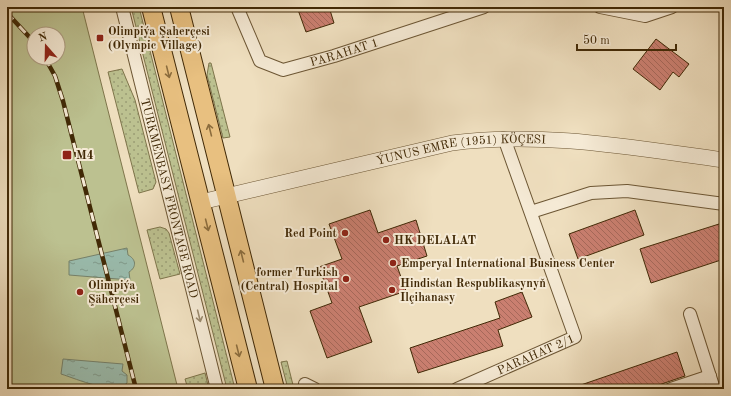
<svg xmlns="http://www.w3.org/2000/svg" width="731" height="396" font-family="'Old Standard TT',serif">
<defs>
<pattern id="grass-dots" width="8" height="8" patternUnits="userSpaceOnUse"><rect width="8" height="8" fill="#bcc190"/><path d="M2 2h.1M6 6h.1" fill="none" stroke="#9a9d74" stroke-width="1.8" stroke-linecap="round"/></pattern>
<pattern id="water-ripples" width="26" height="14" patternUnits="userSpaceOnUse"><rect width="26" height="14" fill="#9abdaf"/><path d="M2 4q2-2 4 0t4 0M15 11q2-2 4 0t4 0" fill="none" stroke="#7f9a8c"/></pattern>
<pattern id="building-back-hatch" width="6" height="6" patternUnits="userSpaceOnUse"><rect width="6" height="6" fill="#ca7f70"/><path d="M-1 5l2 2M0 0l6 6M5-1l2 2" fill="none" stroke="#a6685a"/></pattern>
</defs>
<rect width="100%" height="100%" fill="#efdfbf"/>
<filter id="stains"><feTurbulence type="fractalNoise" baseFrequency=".005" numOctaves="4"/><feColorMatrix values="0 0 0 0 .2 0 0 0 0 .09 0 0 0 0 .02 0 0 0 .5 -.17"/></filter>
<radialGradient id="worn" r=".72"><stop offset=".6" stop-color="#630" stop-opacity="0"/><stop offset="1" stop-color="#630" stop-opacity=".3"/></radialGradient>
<g fill="url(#grass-dots)" stroke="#7e754b">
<path d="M131 7H139L235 389H227Z"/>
<path d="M209 63H211L230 137 223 138 207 75Z"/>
<path d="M122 69 135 100 156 182 153 189 139 193 108 72Z"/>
<path d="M160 227 166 229 169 233 180 274 160 279 147 230Z"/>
<path d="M287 361 294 389H288L281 362Z"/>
<path d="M205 373 209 389H188L185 379Z"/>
</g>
<path fill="#bcc190" stroke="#7e754b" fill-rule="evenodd" d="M7 7H82L178 389H7ZM34 34H58V58H34Z"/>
<g fill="url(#water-ripples)" stroke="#76826b">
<path d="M127 248 128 255C136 259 137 267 129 272L130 280 69 275V261Z"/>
<path d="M63 359 123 364 122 371 127 375V383C115 396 77 379 61 374Z"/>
</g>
<g fill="url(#building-back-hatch)" stroke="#412906">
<path d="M297 7H329L334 23 306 32Z"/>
<path d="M656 39 689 64 679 77 673 72 660 90 633 69Z"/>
<path d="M370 210 378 233 416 220 427 256 397 266 406 291 359 307 372 342 327 358 310 311 332 303 319 267 342 259 329 224Z"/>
<path d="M635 210 644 235 578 259 569 234Z"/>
<path d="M719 224 724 240V259L651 283 640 249Z"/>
<path d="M522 292 532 317 498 330 503 346 418 373 410 348 500 318 495 302Z"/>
<path d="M677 352 685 376 647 389H576L575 387Z"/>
</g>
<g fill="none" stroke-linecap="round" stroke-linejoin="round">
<g stroke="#6c5634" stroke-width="14">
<g id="minor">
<path id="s1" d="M122 7 217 389"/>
<path id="s2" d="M237 7 260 61 283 70 334 56 484 7"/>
<path d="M600 7 645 16 672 7"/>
<path d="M531 212 591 193 627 191 724 204"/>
<path d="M690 314 714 389"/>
<path d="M305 384 315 389"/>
<path id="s3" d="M457 389 575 337 504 138"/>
<path d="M671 389 710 376"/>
</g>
</g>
<g stroke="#6c5634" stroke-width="16">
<g id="tertiary">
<path id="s4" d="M201 202 452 143C544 131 633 148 724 160"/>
</g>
</g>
<g stroke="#412906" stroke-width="20">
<g id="primary">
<path d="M151 7 248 389"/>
<path d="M179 7 275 389"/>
</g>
</g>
<use href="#minor" stroke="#f5ead5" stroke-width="12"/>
<use href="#tertiary" stroke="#f5ead5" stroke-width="15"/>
<use href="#primary" stroke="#e8c080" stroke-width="18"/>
<g stroke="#412906" stroke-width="4.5">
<g id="rail">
<path d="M7 13 34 42"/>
<path d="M45 58 55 76 63 101 136 389"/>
</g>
</g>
<use href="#rail" stroke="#f5ead5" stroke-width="3" stroke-dasharray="9" stroke-linecap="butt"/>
</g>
<defs><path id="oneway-shaft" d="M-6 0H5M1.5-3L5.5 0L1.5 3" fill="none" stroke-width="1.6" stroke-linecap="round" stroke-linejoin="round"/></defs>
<g stroke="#8c6d3d">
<use href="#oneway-shaft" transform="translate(168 72) rotate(76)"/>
<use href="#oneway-shaft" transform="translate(210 130) rotate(-104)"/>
<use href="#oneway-shaft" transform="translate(207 225) rotate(76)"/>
<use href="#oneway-shaft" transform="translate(242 256) rotate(-104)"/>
<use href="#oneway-shaft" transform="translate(238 351) rotate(76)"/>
</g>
<use stroke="#9b8a6e" href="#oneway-shaft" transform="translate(199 316) rotate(76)"/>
<g fill="#8f2418" stroke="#f5ead5" stroke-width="1.5">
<rect x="96" y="34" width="8" height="8" rx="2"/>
<rect x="62" y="150" width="10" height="10" rx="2"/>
<circle cx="345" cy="233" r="4"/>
<circle cx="386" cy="240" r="4"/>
<circle cx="393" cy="263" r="4"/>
<circle cx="346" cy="279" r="4"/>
<circle cx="392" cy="290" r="4"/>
<circle cx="80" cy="292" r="4"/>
</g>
<g text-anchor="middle" stroke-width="4" stroke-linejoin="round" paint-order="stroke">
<g font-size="12" font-weight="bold" fill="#412906" stroke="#f5ead5" text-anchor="start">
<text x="108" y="35">Olimpiýa Şaherçesi<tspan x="108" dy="14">(Olympic Village)</tspan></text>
<text x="76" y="159">M4</text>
<text x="337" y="237" text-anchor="end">Red Point</text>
<text x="394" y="244">HK DELALAT</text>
<text x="401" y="267">Emperyal International Business Center</text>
<text x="338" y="276" text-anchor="end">former Turkish<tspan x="338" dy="14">(Central) Hospital</tspan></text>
<text x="400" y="287">Hindistan Respublikasynyň<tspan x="400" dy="14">Ilçihanasy</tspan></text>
<text x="88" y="289">Olimpiýa<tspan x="88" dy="14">Şäherçesi</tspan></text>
</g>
<g font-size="12" fill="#412906" stroke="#f5ead5">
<text dy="4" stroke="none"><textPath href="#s2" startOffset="147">PARAHAT 1</textPath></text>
<text dy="4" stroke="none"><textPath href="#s4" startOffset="266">ÝUNUS EMRE (1951) KÖÇESI</textPath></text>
<text dy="4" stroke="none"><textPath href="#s1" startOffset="197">TURKMENBASY FRONTAGE ROAD</textPath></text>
<text dy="4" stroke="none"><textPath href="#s3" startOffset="86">PARAHAT 2/1</textPath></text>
</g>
</g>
<rect width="731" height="396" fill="none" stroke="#efdfbf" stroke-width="24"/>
<rect x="8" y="8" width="715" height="380" fill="none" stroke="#412906" stroke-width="2"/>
<rect x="12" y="12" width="707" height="372" fill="none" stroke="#412906"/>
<g transform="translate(46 46) rotate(340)"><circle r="19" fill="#f5ead5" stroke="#ad9d82"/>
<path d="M0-3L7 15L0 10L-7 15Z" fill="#8f2418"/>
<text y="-6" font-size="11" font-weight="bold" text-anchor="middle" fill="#412906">N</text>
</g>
<path d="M577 44v6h99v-6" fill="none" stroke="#412906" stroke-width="2"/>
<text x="583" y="44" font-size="12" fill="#412906" stroke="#f5ead5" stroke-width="3" paint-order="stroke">50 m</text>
<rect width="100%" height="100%" filter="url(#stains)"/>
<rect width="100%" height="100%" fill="url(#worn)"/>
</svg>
